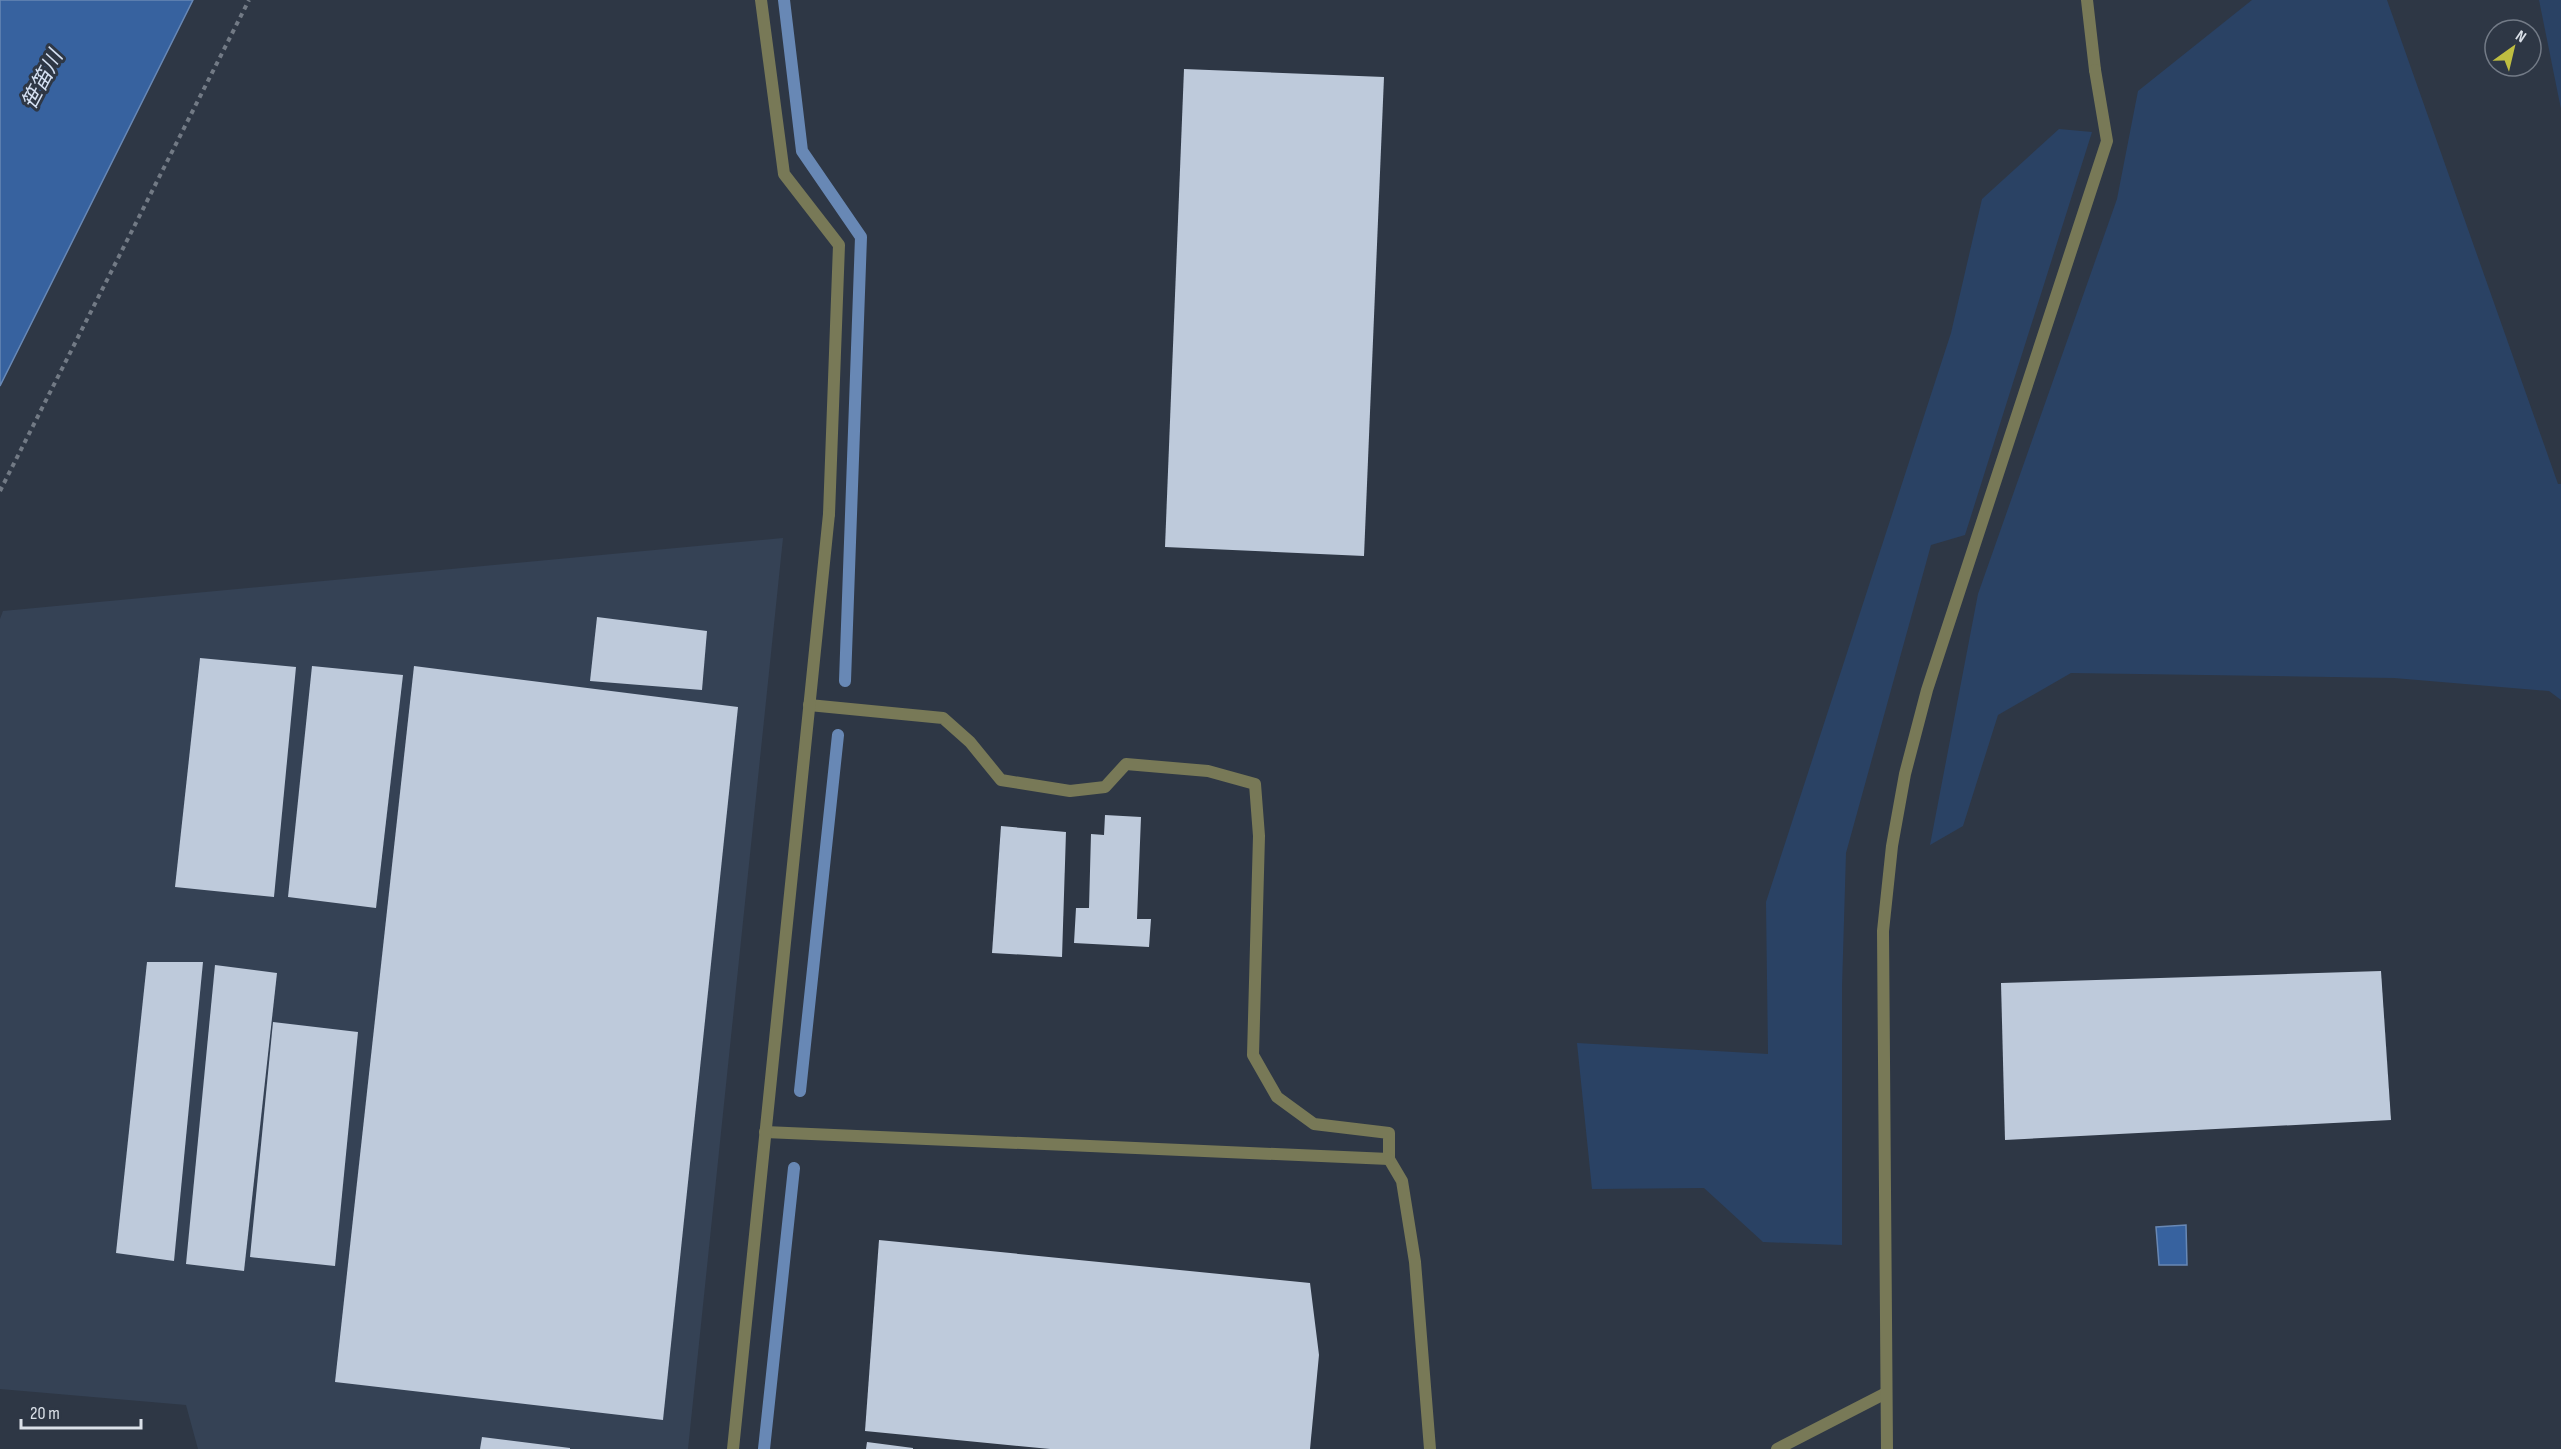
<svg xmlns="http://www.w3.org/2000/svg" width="2561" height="1449" font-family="'Sofia Sans Condensed','Noto Sans JP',sans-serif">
<rect width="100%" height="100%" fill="#2e3745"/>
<path fill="#354255" d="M783 538 688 1449H198L186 1405 0 1389V619L3 611Z"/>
<g fill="#2a4264">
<path d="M2252 0H2387L2558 484H2561V700L2549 691 2394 678 2071 673 1998 715 1963 826 1930 845 1978 594 2117 199 2138 91Z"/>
<path d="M2539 0H2561V109Z"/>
<path d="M2059 129 2092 132 1965 535 1931 545 1846 853 1842 987V1245L1763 1242 1704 1188 1592 1189 1577 1043 1768 1054 1766 902 1951 333 1982 199Z"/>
</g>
<g fill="#37629f" stroke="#6888b5" stroke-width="1.5">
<path d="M0 0H193L0 386Z"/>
<path d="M2186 1225 2187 1265H2159L2156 1227Z"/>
</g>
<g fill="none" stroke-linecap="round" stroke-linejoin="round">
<g stroke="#6888b5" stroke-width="12">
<path d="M784 0 802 151 861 237 845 681"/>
<path d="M800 1091 838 735"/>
<path d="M764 1449 794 1168"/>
</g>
</g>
<g fill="#becadb">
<path d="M1184 69 1384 77 1364 556 1165 547Z"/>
<path d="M597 617 707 631 702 690 590 681Z"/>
<path d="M200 658 296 667 274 897 175 887Z"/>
<path d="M312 666 403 675 376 908 288 897Z"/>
<path d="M414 666 738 707 663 1420 335 1382Z"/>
<path d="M1105 815 1141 817 1137 919H1151L1149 947 1074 943 1076 908H1089L1091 834 1104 835Z"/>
<path d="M1001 826 1066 832 1062 957 992 953Z"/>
<path d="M147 962H203L174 1261 116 1253Z"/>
<path d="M215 965 277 973 244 1271 186 1264Z"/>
<path d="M2381 971 2391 1120 2005 1140 2001 983Z"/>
<path d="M273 1022 358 1032 335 1266 250 1257Z"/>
<path d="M879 1240 1310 1283 1319 1355 1310 1449H1050L865 1431Z"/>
<path d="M482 1437 570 1448V1449H480Z"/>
<path d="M867 1442 913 1448V1449H866Z"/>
</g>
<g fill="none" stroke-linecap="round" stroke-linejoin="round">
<path stroke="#727a85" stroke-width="4" stroke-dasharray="4.5 4.5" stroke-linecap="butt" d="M0 491 249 0"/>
<g stroke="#787957" stroke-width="12">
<path d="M2087 0 2095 70"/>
<path d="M809 705 943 718 970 742 1001 780 1070 791 1105 787 1126 764 1208 771 1255 784 1259 836 1253 1055 1277 1097 1314 1124 1389 1133V1159L1402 1181 1415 1262 1430 1449"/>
<path d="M765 1132 1389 1159"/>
<path d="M1777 1449 1886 1393"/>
</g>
<g stroke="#787957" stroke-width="12">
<path d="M761 0 784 174 839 245 829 514"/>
<path d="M1887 1449 1883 931 1892 846 1905 774 1927 690 2107 141 2095 70"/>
</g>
<path stroke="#787957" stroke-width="12" d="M733 1449 829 514"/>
</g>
<g text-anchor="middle" stroke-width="6" stroke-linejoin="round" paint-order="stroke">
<g font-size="21" font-style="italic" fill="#d5e1f3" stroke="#2e3745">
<text transform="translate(42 80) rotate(-62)" y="7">笹笛川</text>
</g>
</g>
<g transform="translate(2513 48) rotate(34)"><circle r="28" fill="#2e3745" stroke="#737b87" stroke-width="1.5"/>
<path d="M0-4.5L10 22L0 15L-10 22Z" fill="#bfbe41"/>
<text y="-9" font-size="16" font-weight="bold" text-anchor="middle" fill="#dbe1e9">N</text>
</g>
<path d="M21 1419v9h120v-9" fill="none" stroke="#dbe1e9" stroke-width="3"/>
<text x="30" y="1419" font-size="18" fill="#dbe1e9" stroke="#2e3745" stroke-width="4.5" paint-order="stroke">20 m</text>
</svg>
